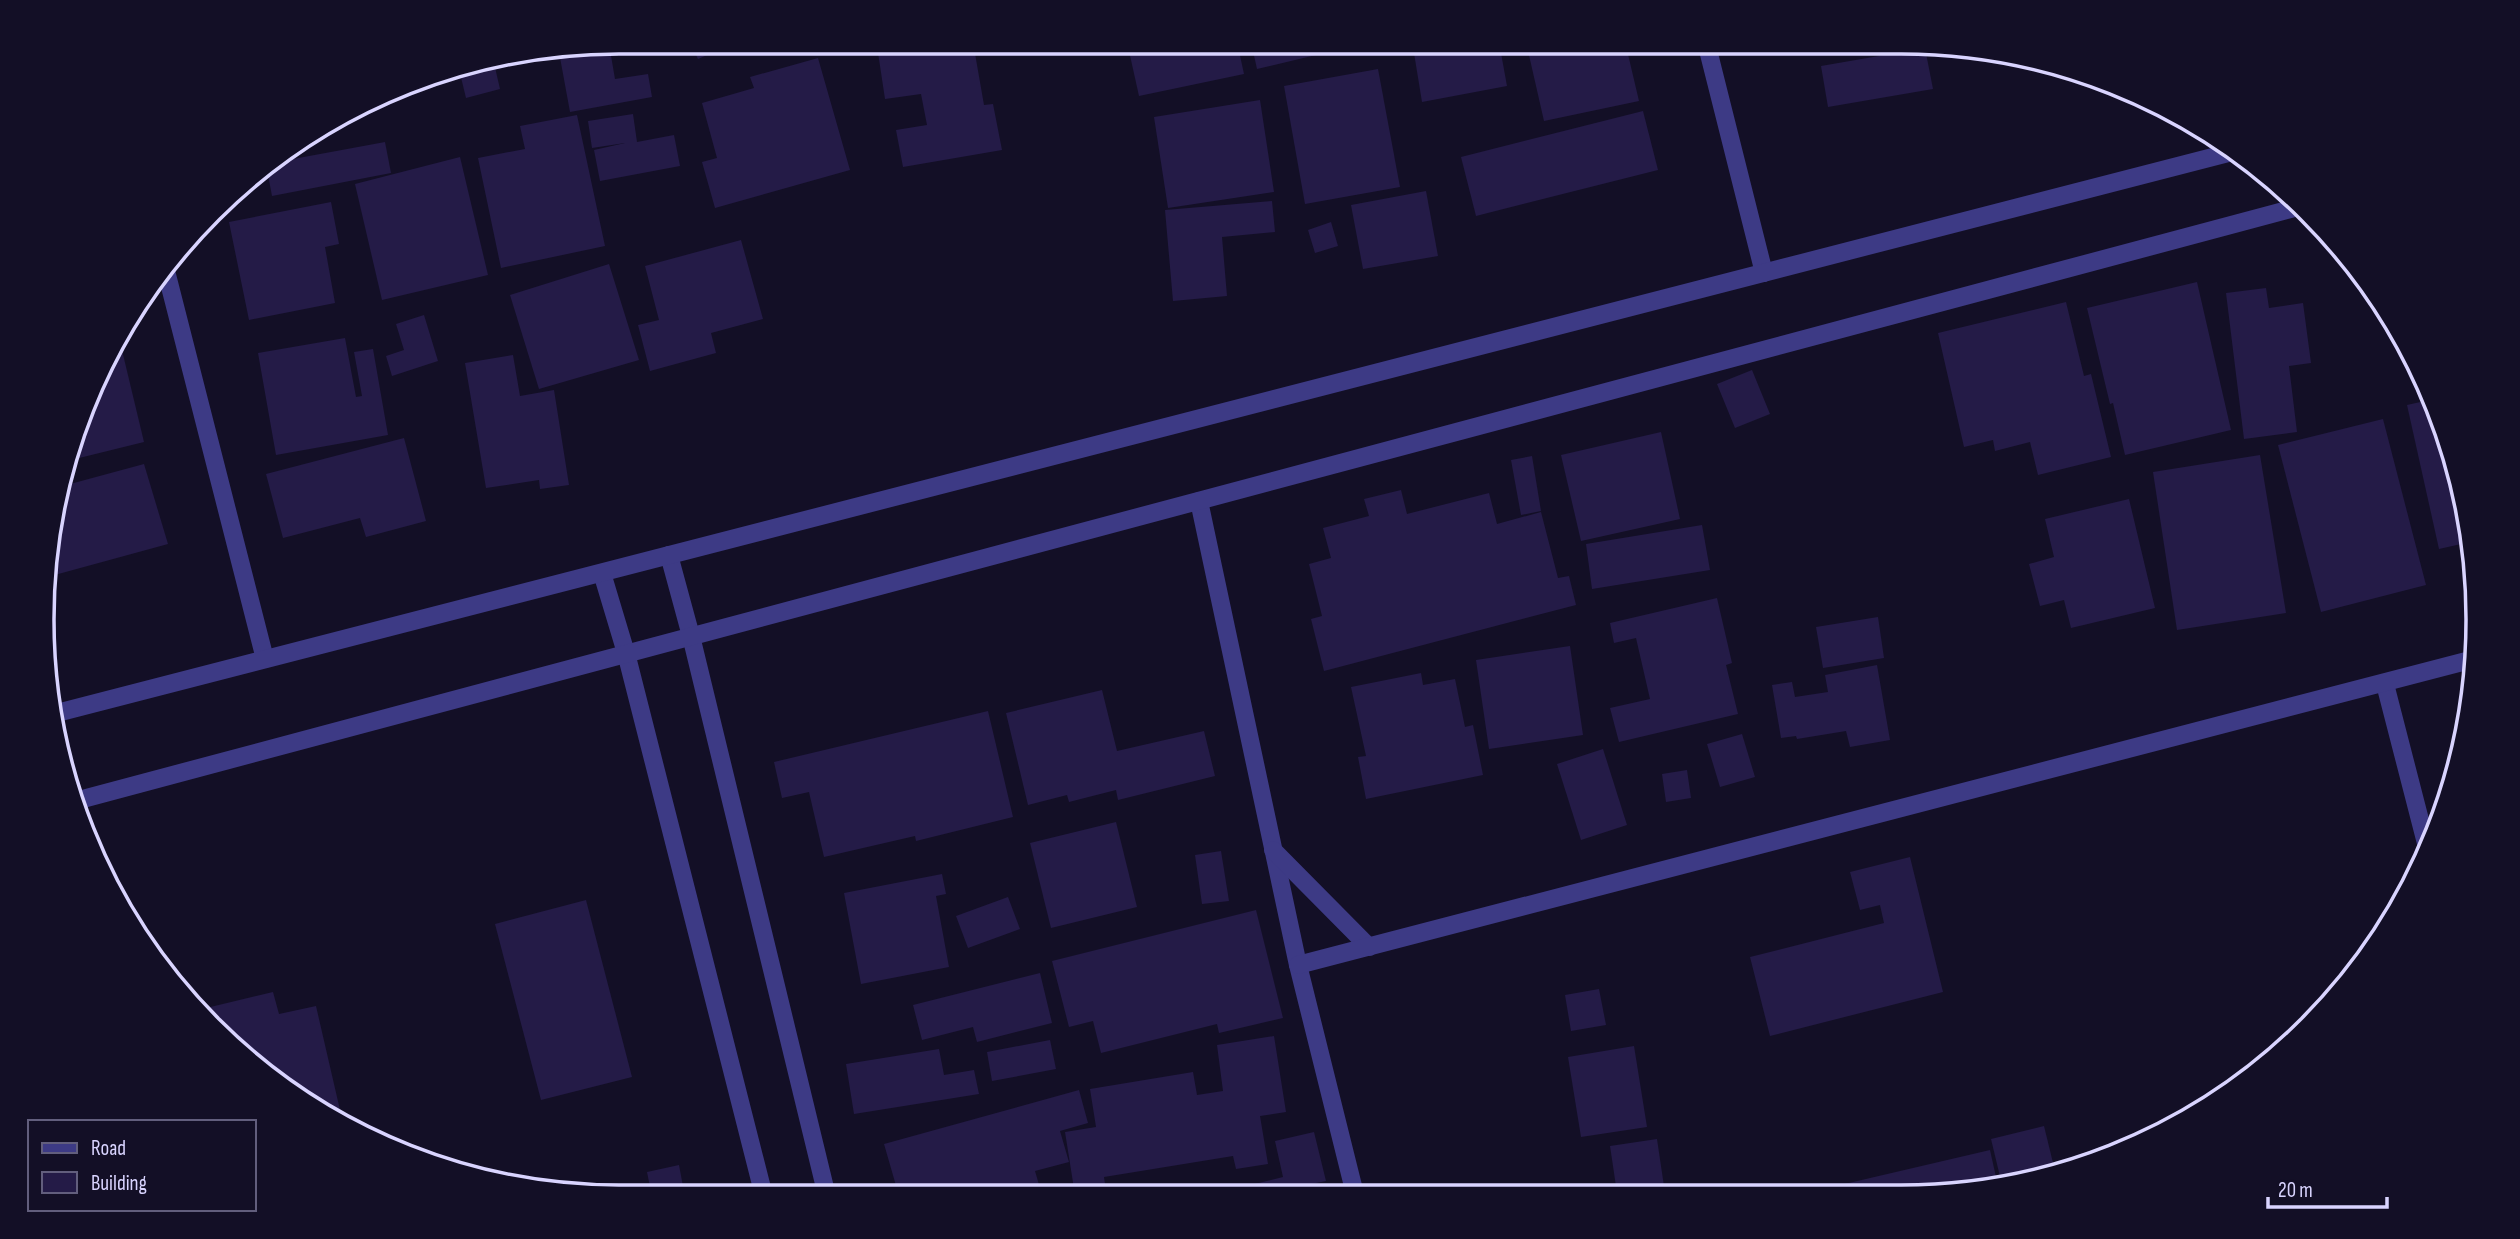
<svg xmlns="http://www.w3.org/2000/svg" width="2520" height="1239" font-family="'Sofia Sans Condensed',sans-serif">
<rect width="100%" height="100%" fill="#130f26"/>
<g fill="#241b47">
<path d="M690 42H727L728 46 698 59Z"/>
<path d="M825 42H846V43L827 48Z"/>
<path d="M898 42H934L935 44 973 42 984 105 993 104 1002 150 903 167 896 130 927 125 921 94 885 99 877 46Z"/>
<path d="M1127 42H1237L1244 74 1139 96Z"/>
<path d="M1251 42H1366V43L1257 69Z"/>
<path d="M1476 42H1499L1507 86 1422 102 1414 53Z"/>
<path d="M1526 42H1609L1611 54 1627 50 1639 101 1544 121Z"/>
<path d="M1838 42H1873L1874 43 1841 53Z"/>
<path d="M609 44 615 79 648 74 652 97 570 112 559 52Z"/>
<path d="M1925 48 1933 89 1828 107 1821 66Z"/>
<path d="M818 58 850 170 715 208 702 162 717 158 702 103 754 88 750 77Z"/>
<path d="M494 63 500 89 466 98 459 69Z"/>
<path d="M1378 69 1400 187 1305 204 1284 86Z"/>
<path d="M1260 100 1274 192 1168 208 1154 117Z"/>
<path d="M1643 111 1658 170 1476 216 1461 157Z"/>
<path d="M633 114 637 142 674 135 680 166 600 181 594 150 625 143 592 148 588 121Z"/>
<path d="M577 115 605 246 501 268 478 158 525 149 520 126Z"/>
<path d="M385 142 391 173 272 196 266 164Z"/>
<path d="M460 157 488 275 382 300 355 184Z"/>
<path d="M1426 191 1438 256 1363 269 1351 205Z"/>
<path d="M1272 201 1275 232 1222 237 1227 296 1173 301 1165 210Z"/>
<path d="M331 202 339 244 325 247 335 303 249 320 229 222Z"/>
<path d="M1331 222 1338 246 1315 253 1308 230Z"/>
<path d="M741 240 763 319 711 333 716 353 650 371 638 325 659 320 645 266Z"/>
<path d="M609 264 639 360 539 389 510 295Z"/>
<path d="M2197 282 2231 430 2125 455 2113 403 2110 404 2087 308Z"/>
<path d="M2266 288 2269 308 2303 303 2311 363 2289 366 2297 432 2244 439 2226 293Z"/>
<path d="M2066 302 2084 376 2091 374 2111 457 2038 475 2030 442 1995 451 1993 440 1964 447 1938 333Z"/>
<path d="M424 315 438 361 392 376 386 356 404 350 396 324Z"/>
<path d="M345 338 356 397 362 396 354 352 373 349 388 435 276 455 258 353Z"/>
<path d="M121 346 144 442 67 461 86 399 113 348Z"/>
<path d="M513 355 520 396 554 390 569 485 540 489 539 480 486 488 465 363Z"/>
<path d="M1752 370 1770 414 1735 428 1717 384Z"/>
<path d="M2434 399 2467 507 2470 542 2439 549 2407 405Z"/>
<path d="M2383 419 2426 585 2321 612 2278 445Z"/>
<path d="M1661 432 1680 519 1581 541 1561 455Z"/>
<path d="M404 438 426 521 366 537 360 518 283 538 266 474Z"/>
<path d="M2260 455 2286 613 2177 630 2153 472Z"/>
<path d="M1532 456 1541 511 1521 515 1511 460Z"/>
<path d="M144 464 168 544 51 576 53 506 59 487Z"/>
<path d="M1401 490 1407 514 1489 493 1497 524 1541 512 1558 578 1569 576 1576 605 1324 671 1311 619 1322 616 1309 564 1331 558 1323 528 1369 516 1364 499Z"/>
<path d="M2129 499 2155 608 2071 628 2064 600 2040 606 2029 564 2054 557 2045 519Z"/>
<path d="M1702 525 1710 570 1592 589 1586 544Z"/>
<path d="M1717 598 1732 663 1726 665 1738 714 1619 742 1610 708 1650 699 1636 638 1614 643 1610 623Z"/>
<path d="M1878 617 1884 658 1823 668 1816 627Z"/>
<path d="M1570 646 1583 735 1489 749 1476 660Z"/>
<path d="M1877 665 1890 740 1850 747 1846 731 1797 739 1796 736 1781 738 1772 685 1792 682 1795 697 1828 692 1825 675Z"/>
<path d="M1421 673 1423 685 1455 679 1465 727 1473 725 1483 775 1366 799 1358 757 1366 756 1351 687Z"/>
<path d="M1102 690 1117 751 1204 731 1215 776 1118 800 1116 790 1069 802 1067 795 1028 805 1006 713Z"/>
<path d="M988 711 1013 817 916 841 915 836 824 857 809 792 782 798 774 762Z"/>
<path d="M1742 734 1755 777 1720 787 1707 744Z"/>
<path d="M1603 749 1627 825 1581 840 1557 764Z"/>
<path d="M1687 770 1691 798 1666 802 1662 774Z"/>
<path d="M1116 822 1137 907 1051 928 1030 843Z"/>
<path d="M1221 851 1229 901 1202 904 1195 855Z"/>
<path d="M1910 857 1943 992 1770 1036 1750 957 1884 923 1880 905 1860 910 1850 872Z"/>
<path d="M942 874 946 894 936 896 949 967 861 984 844 893Z"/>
<path d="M1008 897 1020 929 968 948 956 916Z"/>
<path d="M586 900 632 1077 541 1100 495 924Z"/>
<path d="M1256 910 1283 1018 1219 1033 1217 1024 1101 1053 1093 1021 1069 1027 1052 961Z"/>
<path d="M1040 973 1052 1023 977 1042 973 1027 922 1040 913 1005Z"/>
<path d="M1599 989 1606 1025 1571 1031 1565 995Z"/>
<path d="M273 992 279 1014 316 1006 343 1123 299 1100 211 1028 198 1010Z"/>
<path d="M1274 1036 1286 1112 1260 1116 1268 1164 1236 1169 1233 1156 1104 1177 1106 1191 1075 1195 1065 1132 1096 1127 1090 1089 1193 1072 1197 1095 1223 1091 1217 1045Z"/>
<path d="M1050 1040 1056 1069 992 1081 987 1052Z"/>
<path d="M1634 1046 1647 1127 1581 1137 1568 1057Z"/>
<path d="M939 1049 944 1075 974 1070 979 1094 854 1114 846 1064Z"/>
<path d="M1079 1090 1088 1123 1060 1131 1069 1162 1035 1171 1042 1195 899 1196 884 1144Z"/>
<path d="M2044 1126 2055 1171 2002 1185 1991 1139Z"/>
<path d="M1314 1132 1326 1181 1297 1187 1299 1194 1210 1195 1283 1177 1275 1141Z"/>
<path d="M1657 1139 1665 1193H1617L1610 1146Z"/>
<path d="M1990 1150 1998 1186 1976 1192 1806 1193Z"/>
<path d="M679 1165 685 1197H652L647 1172Z"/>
</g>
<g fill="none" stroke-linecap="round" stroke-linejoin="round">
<g stroke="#3d3a85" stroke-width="18">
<path d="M1706 42 1764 273"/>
<path d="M166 271 265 659"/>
<path d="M1199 501 1298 965 1355 1194"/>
<path d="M669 555 691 636 827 1196"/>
<path d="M602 573 626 653 764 1196"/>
<path d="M2385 684 2428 851"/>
<path d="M53 714 2236 151"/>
<path d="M79 800 2302 206"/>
<path d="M1273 850 1369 947"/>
<path d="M1298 965 2474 659"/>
</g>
</g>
<path d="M0 0H2520V1239H0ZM619 54H1901A565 565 0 0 1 2466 619V620A565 565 0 0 1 1901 1185H619A565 565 0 0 1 54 620V619A565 565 0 0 1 619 54Z" fill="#130f26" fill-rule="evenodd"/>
<path fill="none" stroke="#d9d4ff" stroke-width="3.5" d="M619 54H1901A565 565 0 0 1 2466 619V620A565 565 0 0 1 1901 1185H619A565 565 0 0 1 54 620V619A565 565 0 0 1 619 54Z"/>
<rect x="28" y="1120" width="228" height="91" fill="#130f26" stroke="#625e7d" stroke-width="2"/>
<rect x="42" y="1143" width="35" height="10" fill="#3d3a85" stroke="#625e7d" stroke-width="2"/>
<text x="91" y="1155" font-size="21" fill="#d9d4ff">Road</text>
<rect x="42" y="1172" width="35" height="21" fill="#241b47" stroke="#625e7d" stroke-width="2"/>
<text x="91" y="1190" font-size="21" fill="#d9d4ff">Building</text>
<path d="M2268 1197v10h119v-10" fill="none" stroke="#d9d4ff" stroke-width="3.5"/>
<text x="2278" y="1197" font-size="21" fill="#d9d4ff" stroke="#130f26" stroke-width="5" paint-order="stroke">20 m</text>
</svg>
